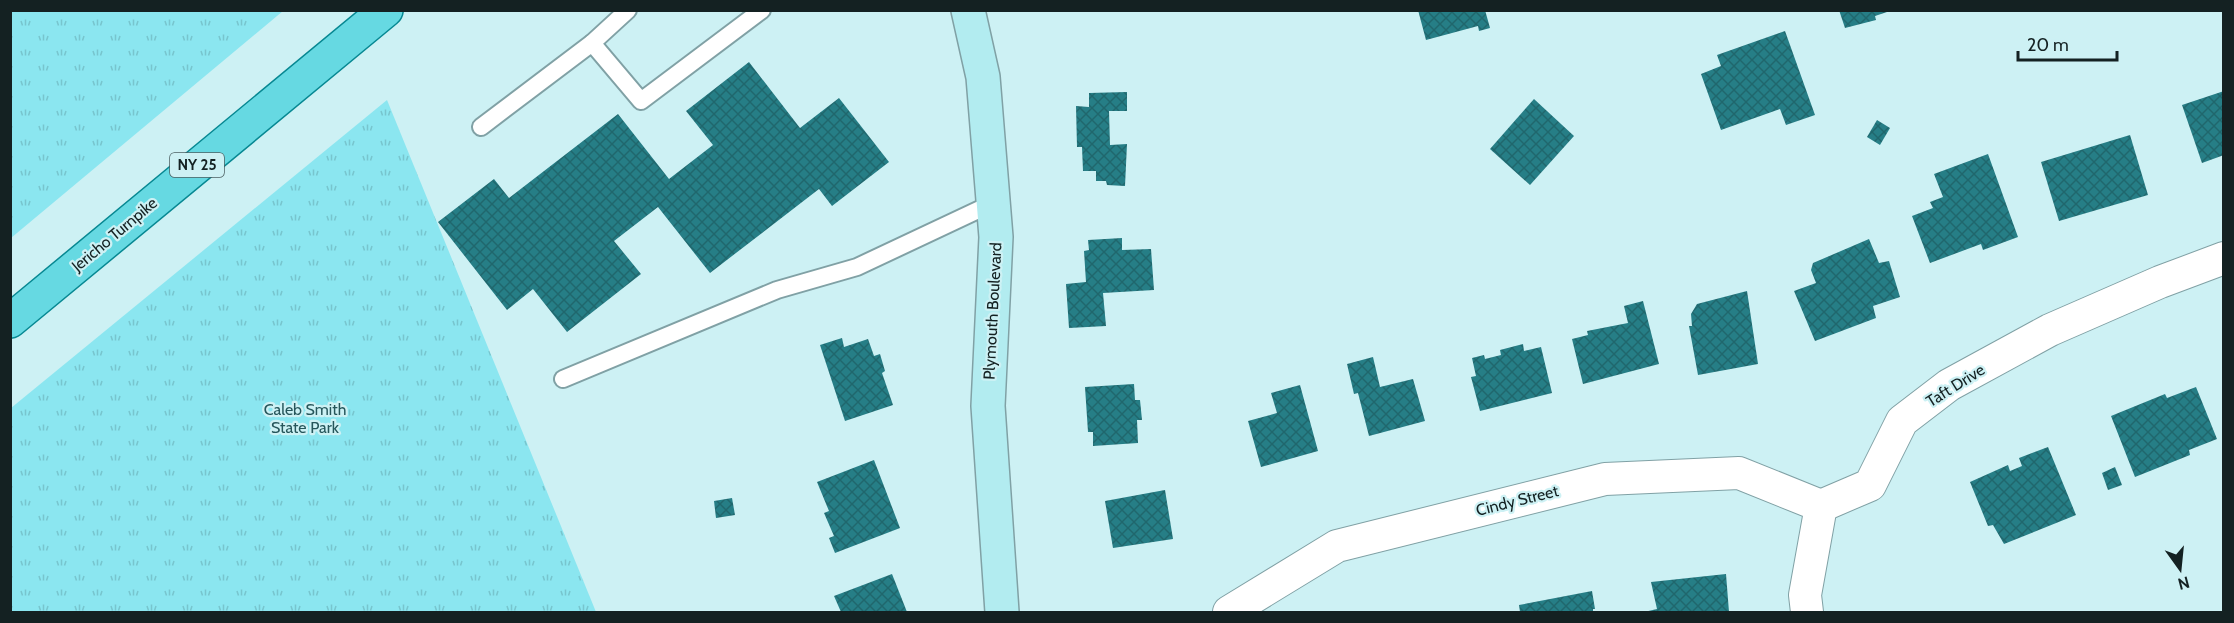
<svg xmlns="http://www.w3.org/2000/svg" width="2234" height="623" font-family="Cabin,sans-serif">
<defs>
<pattern id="park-tufts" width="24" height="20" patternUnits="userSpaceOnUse" patternTransform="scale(1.5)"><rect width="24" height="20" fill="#8be6f0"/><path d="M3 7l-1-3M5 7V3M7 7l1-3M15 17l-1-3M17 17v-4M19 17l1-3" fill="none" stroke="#77c5ce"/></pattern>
<pattern id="building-cross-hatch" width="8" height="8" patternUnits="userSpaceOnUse" patternTransform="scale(1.5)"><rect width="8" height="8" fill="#267e86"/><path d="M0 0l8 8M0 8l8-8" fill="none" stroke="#20676d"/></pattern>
</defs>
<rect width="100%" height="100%" fill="#cdf1f4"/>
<g fill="url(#park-tufts)">
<path d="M11 10H283V11L11 238Z"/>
<path d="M387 100 596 612H11V408Z"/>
</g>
<g fill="url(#building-cross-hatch)">
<path d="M1418 10H1485L1490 28 1479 31 1478 26 1426 40Z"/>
<path d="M1839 10H1890V11L1875 16 1876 20 1845 28Z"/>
<path d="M1785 31 1815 115 1786 125 1780 109 1721 130 1701 74 1721 66 1717 55Z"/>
<path d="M749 62 800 128 839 98 889 162 832 206 819 189 710 273 658 207 614 241 641 274 567 332 533 289 507 310 438 222 494 179 509 198 618 114 669 179 713 145 686 111Z"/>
<path d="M2224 91V155L2202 163 2182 105Z"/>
<path d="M1127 92V111H1109L1110 145 1127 144 1125 186 1107 185 1106 181H1096V171H1083L1082 147H1077L1076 106 1089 107V93Z"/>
<path d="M1534 99 1574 136 1530 185 1490 149Z"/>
<path d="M1877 120 1890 128 1880 145 1867 137Z"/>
<path d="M2130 135 2148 195 2059 221 2041 162Z"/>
<path d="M1988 154 2018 237 1983 250 1981 244 1930 263 1912 216 1933 208 1930 202 1943 197 1934 174Z"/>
<path d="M1122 238V250L1151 249 1154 290 1103 293 1106 326 1069 328 1066 284 1086 282 1084 251 1089 250 1088 240Z"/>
<path d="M1869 239 1879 263 1889 261 1900 297 1873 306 1876 318 1815 341 1794 291 1816 283 1811 270 1813 263Z"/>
<path d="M1747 291 1758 364 1698 375 1689 326H1692L1691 314 1697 304Z"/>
<path d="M1643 301 1659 364 1583 384 1572 339 1588 335 1587 331 1628 323 1624 306Z"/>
<path d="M842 338 844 347 868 339 874 356 880 354 885 371 882 373 893 405 845 421 820 345Z"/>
<path d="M1523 344 1524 351 1541 347 1552 393 1480 411 1471 377 1476 376 1472 358 1484 355 1485 359 1501 355 1500 350Z"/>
<path d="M1373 357 1380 387 1413 379 1425 421 1369 436 1358 393 1354 394 1347 364Z"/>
<path d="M1134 384 1135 400H1140L1142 420H1137L1138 443 1093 446V432H1088L1085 387Z"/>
<path d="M1300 385 1318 451 1261 467 1248 421 1277 413 1271 393Z"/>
<path d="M2196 387 2217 439 2189 450 2190 455 2135 477 2111 416 2165 394 2167 398Z"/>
<path d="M2048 447 2076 515 2004 544 1993 525 1988 526 1970 482 2008 465 2010 471 2022 466 2019 458Z"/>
<path d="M874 460 900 528 835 553 829 538 834 536 824 513 829 511 817 482Z"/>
<path d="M2115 467 2122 485 2108 490 2102 473Z"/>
<path d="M1165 490 1173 539 1113 548 1105 501Z"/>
<path d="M732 498 735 515 716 518 714 501Z"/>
<path d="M892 574 907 612H841L834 596Z"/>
<path d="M1726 574 1729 612H1644L1657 609 1651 582Z"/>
<path d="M1592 591 1595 609H1593V612H1520L1519 605Z"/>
</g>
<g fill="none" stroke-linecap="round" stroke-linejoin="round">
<g stroke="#80a1a5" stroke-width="20">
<g id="lane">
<path d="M592 43 628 10"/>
<path d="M481 127 592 43 641 101 762 10"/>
<path d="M563 379 777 290 857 267 993 203"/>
</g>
</g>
<g stroke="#80a1a5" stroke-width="34">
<g id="street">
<path d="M1821 506 1870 485 1902 421 1949 385 2050 330 2160 282 2224 258"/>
<path d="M1229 612 1337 546 1605 479 1739 473 1821 506"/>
<path d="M1807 612 1805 595 1821 506"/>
</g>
</g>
<g stroke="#80a1a5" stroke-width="36">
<path id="secondary" d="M968 10 983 77 996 237 988 406 1002 612"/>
</g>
<g stroke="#078892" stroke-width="36">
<path id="primary" d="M10 321 386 10"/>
</g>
<use href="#lane" stroke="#fff" stroke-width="16"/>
<use href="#street" stroke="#fff" stroke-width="32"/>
<use href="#secondary" stroke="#b2ecf0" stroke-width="33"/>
<use href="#primary" stroke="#66d9e2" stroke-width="33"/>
</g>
<g text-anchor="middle" stroke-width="4.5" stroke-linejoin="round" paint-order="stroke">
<rect fill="#cdf1f4" stroke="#4c5f61" stroke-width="1.5" x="170" y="153" width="54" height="24" rx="4.5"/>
<g font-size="15" font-weight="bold" fill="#142122">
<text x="197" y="170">NY 25</text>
</g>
<g font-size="16" fill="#142122" stroke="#cdf1f4">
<text transform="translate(114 234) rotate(-40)" y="6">Jericho Turnpike</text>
<text transform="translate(992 311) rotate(-87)" y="6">Plymouth Boulevard</text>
<text transform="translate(1955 385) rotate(-32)" y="6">Taft Drive</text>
<text transform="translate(1517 500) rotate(-14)" y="6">Cindy Street</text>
</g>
<g font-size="16" fill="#26565b" stroke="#cdf1f4">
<text x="305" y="415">Caleb Smith<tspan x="305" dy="18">State Park</tspan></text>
</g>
</g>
<rect width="2234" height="623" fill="none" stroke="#142122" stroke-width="24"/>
<g transform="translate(2180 569) rotate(165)" stroke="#cdf1f4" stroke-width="4.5" paint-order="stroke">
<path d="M0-4.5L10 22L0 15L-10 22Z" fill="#142122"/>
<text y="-9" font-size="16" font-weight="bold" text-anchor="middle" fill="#142122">N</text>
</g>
<path d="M2018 51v9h99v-9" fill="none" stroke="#142122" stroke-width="3"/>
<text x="2027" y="51" font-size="18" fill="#142122" stroke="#cdf1f4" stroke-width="4.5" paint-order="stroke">20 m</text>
</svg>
